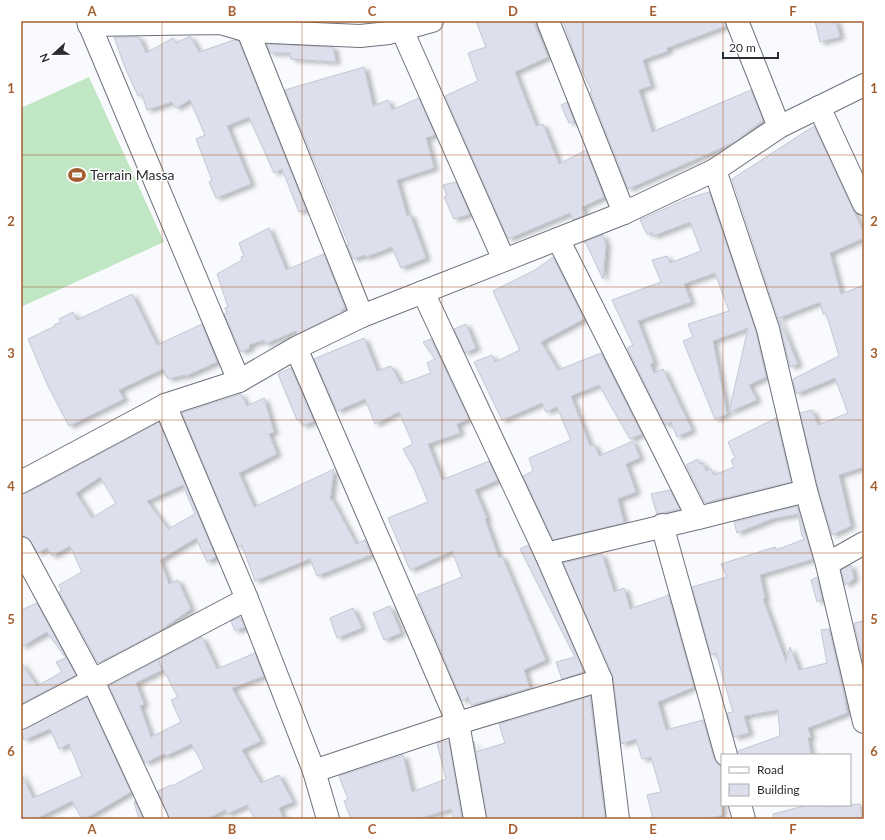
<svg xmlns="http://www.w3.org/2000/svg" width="885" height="840" font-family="Lato,sans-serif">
<defs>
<filter id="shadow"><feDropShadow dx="4.5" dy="2.5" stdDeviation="2" flood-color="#0004"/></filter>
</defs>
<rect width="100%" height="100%" fill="#f8fafe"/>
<path fill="#c0e6c4" d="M89 77 164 242 21 307V108Z"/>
<g fill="#dde0ec" stroke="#c3c7d2" fill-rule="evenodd" filter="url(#shadow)">
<path d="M476 21H533L548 57 515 72 536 126 543 124 559 164 586 150 604 197 582 207 585 215 573 220 570 213 508 239 445 96 478 81 468 53 486 47Z"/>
<path d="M563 21H725L726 26 667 48 668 51 643 60 651 86 639 90 652 132 751 90 763 120 735 142 628 189 590 92 592 91 577 61Z"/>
<path d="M815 21H836L840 37 820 42Z"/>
<path d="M190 36 199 52 234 40 239 41 306 209 299 212 282 169 274 173 249 117 227 126 251 184 216 198 209 182 212 180 196 139 205 135 190 100 176 108 172 102 147 110 142 94 138 96 124 65 114 37H139L146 53 173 38 176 43Z"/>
<path d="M267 44 333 47 336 62 291 59 290 53H270Z"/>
<path d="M364 67 373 106 388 100 392 110 419 98 435 135 426 138 434 168 397 180 407 216 410 214 426 258 401 268 392 247 366 257 365 255 353 259 347 245H349L285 90Z"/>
<path d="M567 102 574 121 569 123 561 105Z"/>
<path d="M814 126 864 233V238L830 253 841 294 864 285V467L839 475 851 526 832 535 818 488 800 413 812 410 818 425 848 413 835 378 796 394 793 379 839 356 826 313 823 314 820 302 779 318 798 364 790 367 780 325 732 179Z"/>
<path d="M456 182 470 214 454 219 444 197 447 196 443 185Z"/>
<path d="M709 192 756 332 766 377 749 385 757 400 729 412 748 328 713 341 727 414 715 419 683 341 693 337 688 324 729 311 715 273 684 284 691 302 638 321 654 363 650 364 654 373 663 369 692 430 677 437 671 422 665 425 627 348 633 345 612 300 661 282 652 260 667 256 670 263 701 251 690 222 653 236 652 233 647 234 640 220 684 200Z"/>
<path d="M269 228 286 270 324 254 345 308 341 310 342 312 297 334 296 331 265 344 264 340 249 345 250 348 241 352 224 314 227 313 225 308 228 307 217 274 242 260 241 257 244 256 239 243Z"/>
<path d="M603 235 606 245 603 279 586 243 583 242Z"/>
<path d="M553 257 584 319 541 342 558 370 601 353 642 434 630 439 599 385 571 396 590 446 594 444 599 456 633 441 640 458 626 464 636 492 618 499 624 523 553 540 523 476 533 471 529 458 571 440 557 407 546 412 542 403 502 420 474 362 492 355 495 362 520 350 493 291 535 270Z"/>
<path d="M132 294 157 345 202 324 217 362 186 376 185 375 168 379 163 369 119 390 124 399 69 426 48 386 28 339 55 326 54 325 61 322 59 319 73 312 77 320Z"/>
<path d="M466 324 476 348 465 353 454 329Z"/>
<path d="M364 338 377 371 391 366 401 384 431 373 427 363 435 359 423 342 431 339 469 419 457 424 460 433 428 444 442 480 489 461 498 480 475 490 487 518 485 519 499 558 502 556 546 660 524 670 530 688 471 705 468 697 462 701 417 595 462 577 452 551 410 570 388 518 428 502 414 468 403 449 413 444 399 412 375 424 365 399 337 411 314 359Z"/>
<path d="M291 368 314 421 303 426 300 419 297 420 278 374Z"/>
<path d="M241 394 247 406 264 398 274 432 269 434 277 454 239 473 254 507 334 469 330 500 332 499 356 544 365 540 371 555 317 576 310 559 255 581 242 545 238 547 182 413Z"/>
<path d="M776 418 791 482 726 498V497L705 503 686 465 698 459 700 464 703 463 706 471 711 469 714 475 734 467 731 460 735 458 728 442Z"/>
<path d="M159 422 216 557 207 562 196 538 160 560 169 584 178 580 191 609 158 632 98 663 59 592 62 591 59 585 82 572 70 546 52 556 47 548 38 553 28 538 21 536V494L27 493ZM100 477 116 503 92 518 76 493ZM183 485 195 514 168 529 147 501Z"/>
<path d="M670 490 680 509 657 514 651 494Z"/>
<path d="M797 506 813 559 760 575 765 598 763 599 786 662 790 647 799 670 827 663 821 630 829 629 843 689 847 713 808 728 811 737 808 738 811 755H738V751L780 736 778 710 744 716 749 733 734 737 727 713 733 712 722 674 716 653 711 655 692 587 727 577 721 564 775 547 776 550 805 539 802 536 798 514 772 519 737 533 734 522Z"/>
<path d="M528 545 535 559 584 672 562 679 556 662 575 657 520 549Z"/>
<path d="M602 554 614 592 624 588 630 609 667 596 668 594 694 687 658 702 666 730 703 720 714 758 721 766 722 815 709 819H653L647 795 661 792 651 757 642 759 636 739 621 744 613 676 563 563Z"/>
<path d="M851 565 854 579 845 585 841 570Z"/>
<path d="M817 577 822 599 817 602 811 580Z"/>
<path d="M37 603 76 675 21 704V662L37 686 62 672 56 662 66 658 47 632 21 647V610Z"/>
<path d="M390 606 401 633 384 640 373 613Z"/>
<path d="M353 608 362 628 337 638 330 618Z"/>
<path d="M240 617 245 627 235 631 231 621Z"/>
<path d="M864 621V662H863L854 623Z"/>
<path d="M202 637 217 669 255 653 264 676 232 688 261 741 242 750 261 783 279 775 293 802 279 808 284 819H255L247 805 227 814 225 810 207 819H169L158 791 171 785 172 786 204 769 199 757 191 744 166 756 164 754 145 763 109 686 158 660 162 670 136 683 144 704 140 706 151 737 181 722 171 700 178 697 158 660Z"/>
<path d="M590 696 605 819H487L474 741 476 752 505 743 499 724Z"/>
<path d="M87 697 131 792 85 819H82L72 801 36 819H21V773L33 798 82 776 69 744 59 749 50 729 24 740 21 730Z"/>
<path d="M449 741 462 819H454L451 809 418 819H351L344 801 348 799 339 776 403 755 412 792 446 779 437 743Z"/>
<path d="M135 801 143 819H139L134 802Z"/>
<path d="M860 804 862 819H774L773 814 808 805H825L826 807Z"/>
</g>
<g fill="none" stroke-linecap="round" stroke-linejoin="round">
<g stroke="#6e727c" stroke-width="24">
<g id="minor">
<path d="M88 21 239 381"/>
<path d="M548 21 624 213"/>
<path d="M737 21 779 127"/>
<path d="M89 25 220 23 248 31 360 36 389 33 432 21"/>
<path d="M402 30 504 260"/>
<path d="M248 31 362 316"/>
<path d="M819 107 864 204"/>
<path d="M715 170 768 329 806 491 827 564 864 722"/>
<path d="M423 292 546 554 601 680 618 819"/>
<path d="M296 348 458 723 475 819"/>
<path d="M165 405 247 599 314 771 328 819"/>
<path d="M21 482 165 405 239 381 296 348 362 316 624 213 715 170 779 127 864 85"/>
<path d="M698 518 806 491"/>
<path d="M662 525 726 755"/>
<path d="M21 548 93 681 157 819"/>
<path d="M546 554 698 518 558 239"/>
<path d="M827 564 864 543"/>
<path d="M21 718 247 599"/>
<path d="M314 771 458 723 601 680"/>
<path d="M740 805 744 819"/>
</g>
</g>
<use href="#minor" stroke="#fff" stroke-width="22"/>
</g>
<path fill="none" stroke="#a45f31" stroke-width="1" stroke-opacity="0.55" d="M162 21V819M302 21V819M442 21V819M583 21V819M723 21V755M21 155H864M21 287H864M21 420H864M21 553H864M21 685H864M723 805V819"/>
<defs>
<g id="stadium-bare" transform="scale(1.38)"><path d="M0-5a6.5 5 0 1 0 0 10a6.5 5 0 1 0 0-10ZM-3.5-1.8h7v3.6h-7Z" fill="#a45f31" stroke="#fff" stroke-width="2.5" paint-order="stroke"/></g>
</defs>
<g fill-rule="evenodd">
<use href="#stadium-bare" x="77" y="175"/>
</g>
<g text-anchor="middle" stroke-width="3" stroke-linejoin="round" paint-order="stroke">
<g font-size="14" fill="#2c2d32" stroke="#fff" text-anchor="start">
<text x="90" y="180">Terrain Massa</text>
</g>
</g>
<rect width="885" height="840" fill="none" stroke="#ffffff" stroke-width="44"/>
<rect x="721" y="754" width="130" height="52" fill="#ffffff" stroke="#ababad"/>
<rect x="729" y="767" width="20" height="6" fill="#ffffff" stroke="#ababad"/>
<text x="757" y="774" font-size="12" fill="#2c2d32">Road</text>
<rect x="729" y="784" width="20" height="12" fill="#dde0ec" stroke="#ababad"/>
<text x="757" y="794" font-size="12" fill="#2c2d32">Building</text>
<g transform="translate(54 54) rotate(248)" stroke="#ffffff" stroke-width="3" paint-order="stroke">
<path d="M0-3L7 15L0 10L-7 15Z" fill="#2c2d32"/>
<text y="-6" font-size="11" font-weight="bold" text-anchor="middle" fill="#2c2d32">N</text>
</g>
<path d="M723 52v6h55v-6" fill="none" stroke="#2c2d32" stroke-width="2"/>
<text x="729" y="52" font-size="12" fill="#2c2d32" stroke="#ffffff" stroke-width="3" paint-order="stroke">20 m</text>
<rect x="22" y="22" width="841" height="796" fill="none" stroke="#a45f31" stroke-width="1.5"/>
<g font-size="13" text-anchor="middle" font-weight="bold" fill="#a45f31">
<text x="92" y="16">A</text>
<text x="232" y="16">B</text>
<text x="372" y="16">C</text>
<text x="513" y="16">D</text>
<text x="653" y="16">E</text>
<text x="793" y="16">F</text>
<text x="11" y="93">1</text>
<text x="874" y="93">1</text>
<text x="11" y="226">2</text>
<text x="874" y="226">2</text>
<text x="11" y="358">3</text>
<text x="874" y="358">3</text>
<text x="11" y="491">4</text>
<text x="874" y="491">4</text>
<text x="11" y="624">5</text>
<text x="874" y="624">5</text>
<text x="11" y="756">6</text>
<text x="874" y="756">6</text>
<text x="92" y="834">A</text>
<text x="232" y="834">B</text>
<text x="372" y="834">C</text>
<text x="513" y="834">D</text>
<text x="653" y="834">E</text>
<text x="793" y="834">F</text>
</g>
</svg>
